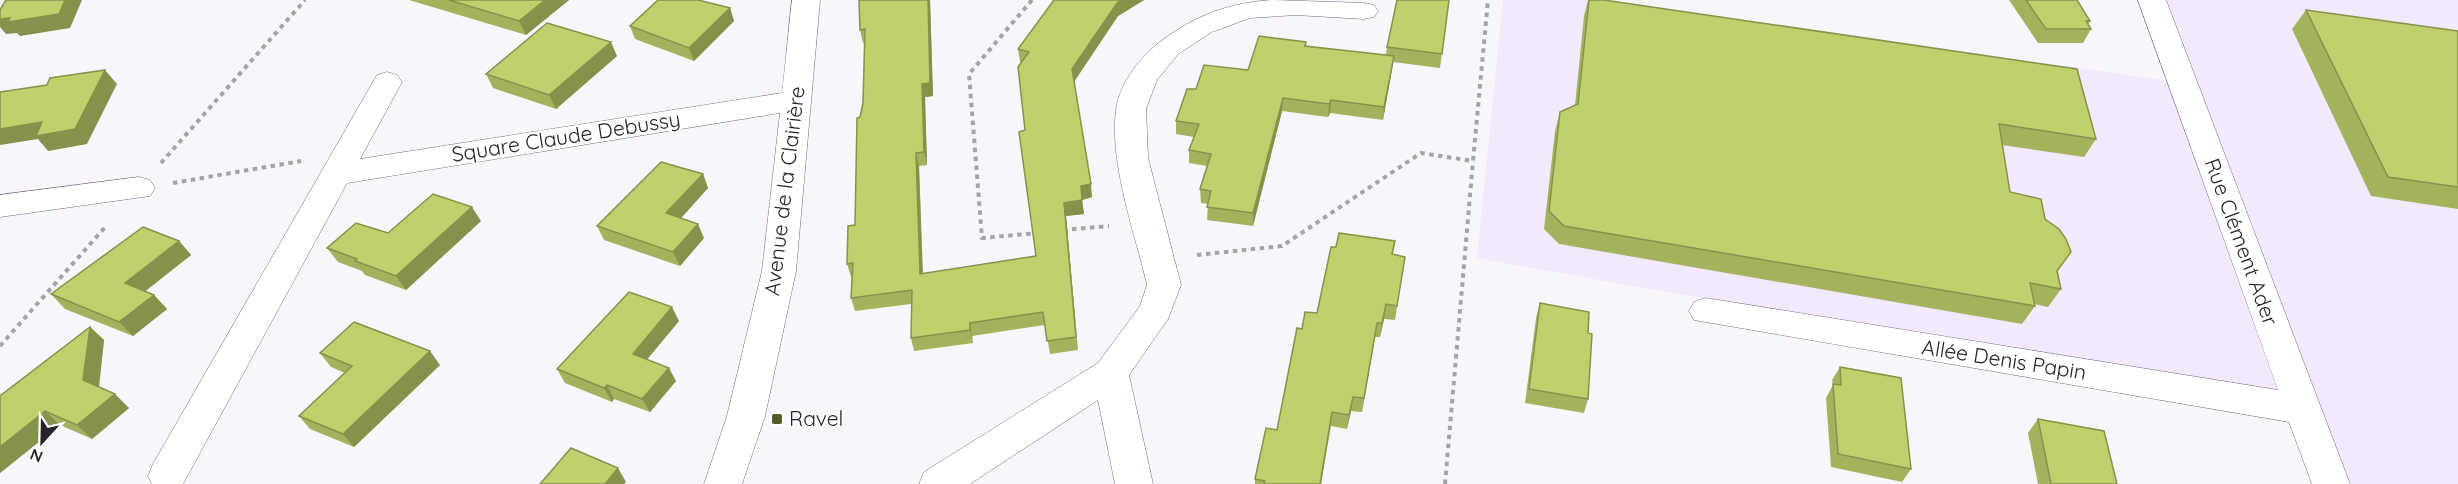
<svg xmlns="http://www.w3.org/2000/svg" width="2458" height="484" font-family="Quicksand,sans-serif">
<rect width="100%" height="100%" fill="#f8f5fb"/>
<path fill="#f3e9fd" d="M1503 0H1607L2176 82 2147 0H2458V484H2330L2297 405 1477 258Z"/>
<g fill="none" stroke-linecap="round" stroke-linejoin="round">
<g stroke="#746880" stroke-width="1">
<g id="minor">
<path d="M792 0H820L796 271 765 416 742 484H704L727 416 762 271 780 113 347 183 183 484H152L148 476 153 464 377 75 387 72 397 75 402 82 360 159 782 93Z"/>
<path d="M1273 0 1364 3 1374 5 1378 11 1374 17 1364 19 1296 15 1250 18 1212 32 1178 54 1157 80 1146 109 1148 158 1181 285 1168 319 1129 375 1153 484H1115L1098 400 970 484H919L924 472 1098 363 1140 306 1147 285C1135 233 1109 163 1116 110 1120 78 1148 48 1174 32 1204 12 1237 2 1273 0Z"/>
<path d="M2138 0H2166L2350 484H2312L2289 422 1694 320 1689 311 1694 302 1706 298 2278 390Z"/>
<path d="M139 177 150 180 155 188 150 196 0 217V195Z"/>
</g>
</g>
<g stroke="#a6a2aa" stroke-width="4" stroke-dasharray="4.5 4.5" stroke-linecap="butt">
<path d="M1032 0 969 74 982 238 1038 233"/>
<path d="M161 163 305 0"/>
<path d="M173 183 301 161"/>
<path d="M1063 230 1109 226"/>
<path d="M1197 255 1282 246 1421 153 1473 161 1488 0"/>
<path d="M0 346 107 225"/>
<path d="M1445 484 1473 161"/>
</g>
<use href="#minor" fill="#fff" fill-rule="evenodd"/>
</g>
<g fill="#a5b25d">
<path d="M409 0H569L526 35Z"/>
<path d="M859 0H930L933 96 925 97 927 165 919 166 923 273 1036 256 1025 130 1021 63 1020 62 1018 49 1054 0H1144L1118 16 1074 81 1092 197 1082 200 1084 214 1066 216 1078 350 1050 354 1045 325 972 336 973 343 914 351 911 338V304L855 311 851 298 852 277H851L847 264 855 225 860 117 863 103 865 43H863L860 30Z"/>
<path d="M1449 0 1440 68 1393 62 1383 120 1330 113 1328 117 1282 111 1253 226 1207 220 1208 204 1201 203 1200 189 1207 166 1189 163V150L1194 137 1176 134V121L1248 70 1306 47 1386 56 1387 47Z"/>
<path d="M1588 0 2096 139 2084 157 2002 145 2010 192 2058 272 2061 289 2048 307 2034 304 2035 306 2022 324 1559 244 1544 229 1555 131 1560 112 1575 105 1584 16Z"/>
<path d="M2009 0H2077L2090 21 2088 25 2091 29 2083 43H2038Z"/>
<path d="M730 8 734 21 694 61 635 39 630 26Z"/>
<path d="M2306 10 2458 31V209L2371 196 2292 29Z"/>
<path d="M617 56 556 109 493 88 486 74Z"/>
<path d="M703 174 708 188 681 218 704 238 680 266 604 240 597 226Z"/>
<path d="M481 221 406 290 365 275 362 271 338 262 327 248 388 233Z"/>
<path d="M179 241 191 255 145 291 154 295 167 309 133 336 65 309 51 294Z"/>
<path d="M1395 241 1393 254 1405 257 1395 320 1384 319 1380 337H1375L1362 412 1351 411 1347 429 1331 426 1321 484H1255V479L1277 430 1302 329 1317 313 1336 247Z"/>
<path d="M1540 303 1588 333V399L1584 413 1525 403 1536 318Z"/>
<path d="M679 321 647 359 676 381 650 412 614 399 612 402 565 383 557 369Z"/>
<path d="M90 327 104 340 99 387 129 408 92 439 60 425 0 473V396Z"/>
<path d="M320 353 440 365 354 447 310 429 299 416 345 373 331 367Z"/>
<path d="M1840 367 1911 469 1902 482 1831 467 1826 398 1833 385 1832 380Z"/>
<path d="M2038 419 2117 484H2038L2028 433Z"/>
</g>
<g fill="#86914c">
<path d="M65 0H82L70 28 20 36 17 33 6 34 0 27V19Z"/>
<path d="M545 0H569L526 35 519 21Z"/>
<path d="M928 0H930L933 96 925 97 927 165 924 152 922 84Z"/>
<path d="M1122 0H1144L1118 16 1074 82 1072 69 1117 3Z"/>
<path d="M730 8 734 21 694 61 689 48Z"/>
<path d="M611 42 617 56 556 109 549 95Z"/>
<path d="M1394 56 1392 70 1383 120 1384 107Z"/>
<path d="M105 70 117 84 87 144 48 151 38 139 0 145V129Z"/>
<path d="M1283 98 1282 111 1253 226V213Z"/>
<path d="M1331 100 1330 113 1328 117 1329 104Z"/>
<path d="M916 153 919 166 923 287 920 274Z"/>
<path d="M703 174 708 188 673 227 666 213Z"/>
<path d="M1091 184 1092 197 1082 200 1084 214 1066 216 1078 350 1064 203 1081 186Z"/>
<path d="M472 207 481 221 406 290 396 276Z"/>
<path d="M698 224 704 238 680 266 673 252Z"/>
<path d="M179 241 191 255 138 297 125 283Z"/>
<path d="M154 295 167 309 133 336 119 322Z"/>
<path d="M1386 304 1384 319 1380 337 1382 323Z"/>
<path d="M672 307 679 321 640 368 633 354Z"/>
<path d="M970 323 972 336 973 343 970 330Z"/>
<path d="M1377 323 1375 337 1362 412 1364 398Z"/>
<path d="M90 327 104 340 98 394 83 380Z"/>
<path d="M430 351 440 365 354 447 343 434Z"/>
<path d="M669 368 676 381 650 412 642 399Z"/>
<path d="M607 385 614 399 612 402 604 388Z"/>
<path d="M115 394 129 408 92 439 77 425Z"/>
<path d="M1353 397 1351 411 1347 429 1349 415Z"/>
<path d="M45 411 60 425 0 473V447Z"/>
<path d="M1332 412 1321 484H1320Z"/>
<path d="M618 468 626 482 624 484H605Z"/>
</g>
<g fill="#c0cf6c" stroke="#86914c" stroke-width="1.5">
<path d="M6 0H65L59 14 8 22 10 18 0 19V10Z"/>
<path d="M449 0H545L519 21Z"/>
<path d="M658 0H698L730 8 689 48 630 26Z"/>
<path d="M859 0H928L930 83 922 84 924 152 916 153 920 274 1036 256 1019 132 1025 130 1018 67 1029 52 1018 49 1054 0H1122L1117 3 1072 69 1091 184 1081 186 1082 200 1064 203 1076 337 1047 341 1043 312 970 323V330L911 338 912 290 851 298 853 263 847 264 848 226 855 225 857 118 860 117 863 103 865 29 860 30Z"/>
<path d="M1397 0H1449L1442 54 1387 47Z"/>
<path d="M1589 0H1604L2077 69 2096 139 1999 124 2010 192 2041 199 2045 219 2059 229 2066 239 2071 252 2057 271 2061 289 2030 283 2035 306 1564 226 1549 211 1560 112 1578 104Z"/>
<path d="M2026 0H2077L2090 21H2086L2091 29H2046Z"/>
<path d="M2306 10 2458 31V187L2388 177Z"/>
<path d="M547 23 611 42 549 95 486 74Z"/>
<path d="M1259 36 1306 42 1305 46 1394 56 1384 107 1331 100 1329 104 1283 98 1253 213 1207 207 1211 191 1200 189 1211 154 1189 150 1199 124 1176 121 1187 89H1196L1204 65 1248 70Z"/>
<path d="M105 70 75 129 36 136 42 122 0 129V92L47 85 50 78Z"/>
<path d="M661 162 703 174 666 213 698 224 673 252 597 226Z"/>
<path d="M433 194 472 207 396 276 355 261 357 259 327 248 356 223 388 233Z"/>
<path d="M143 227 179 241 125 283 154 295 119 322 51 294Z"/>
<path d="M1339 233 1395 241 1392 254 1405 257 1397 306 1386 304 1382 323H1377L1364 398 1353 397 1349 415 1332 412 1320 484H1264L1265 481 1255 479 1266 428 1277 430 1297 328 1302 329 1305 312 1317 313 1331 247H1336Z"/>
<path d="M629 292 672 307 633 354 669 368 642 399 607 385 604 388 557 369Z"/>
<path d="M1540 303 1589 312 1588 333 1592 334 1588 399 1529 389Z"/>
<path d="M354 322 430 351 343 434 299 416 352 366 320 353Z"/>
<path d="M90 327 83 380 115 394 77 425 45 411 0 447V396Z"/>
<path d="M1840 367 1901 378 1911 469 1838 454 1833 384 1841 385Z"/>
<path d="M2038 419 2104 431 2117 484H2051Z"/>
<path d="M571 448 618 468 605 484H540Z"/>
</g>
<rect fill="#555c2a" stroke="#fff" stroke-width="2" x="771" y="413" width="12" height="12" rx="3"/>
<g text-anchor="middle" stroke-width="4.5" stroke-linejoin="round" paint-order="stroke">
<g font-size="21" fill="#27212b" stroke="#fff">
<text transform="translate(566 137) rotate(-9)" y="7">Square Claude Debussy</text>
<text transform="translate(785 191) rotate(-83)" y="7">Avenue de la Clairière</text>
<text transform="translate(2241 242) rotate(70)" y="7">Rue Clément Ader</text>
<text transform="translate(2004 360) rotate(9)" y="7">Allée Denis Papin</text>
</g>
<g font-size="21" fill="#27212b" stroke="#fff" text-anchor="start">
<text x="789" y="426">Ravel</text>
</g>
</g>
<g transform="translate(42 442) rotate(202)" stroke="#ffffff" stroke-width="4.5" paint-order="stroke">
<path d="M0-4.5L10 22L0 15L-10 22Z" fill="#27212b"/>
<text y="-9" font-size="16" font-weight="bold" text-anchor="middle" fill="#27212b">N</text>
</g>
</svg>
